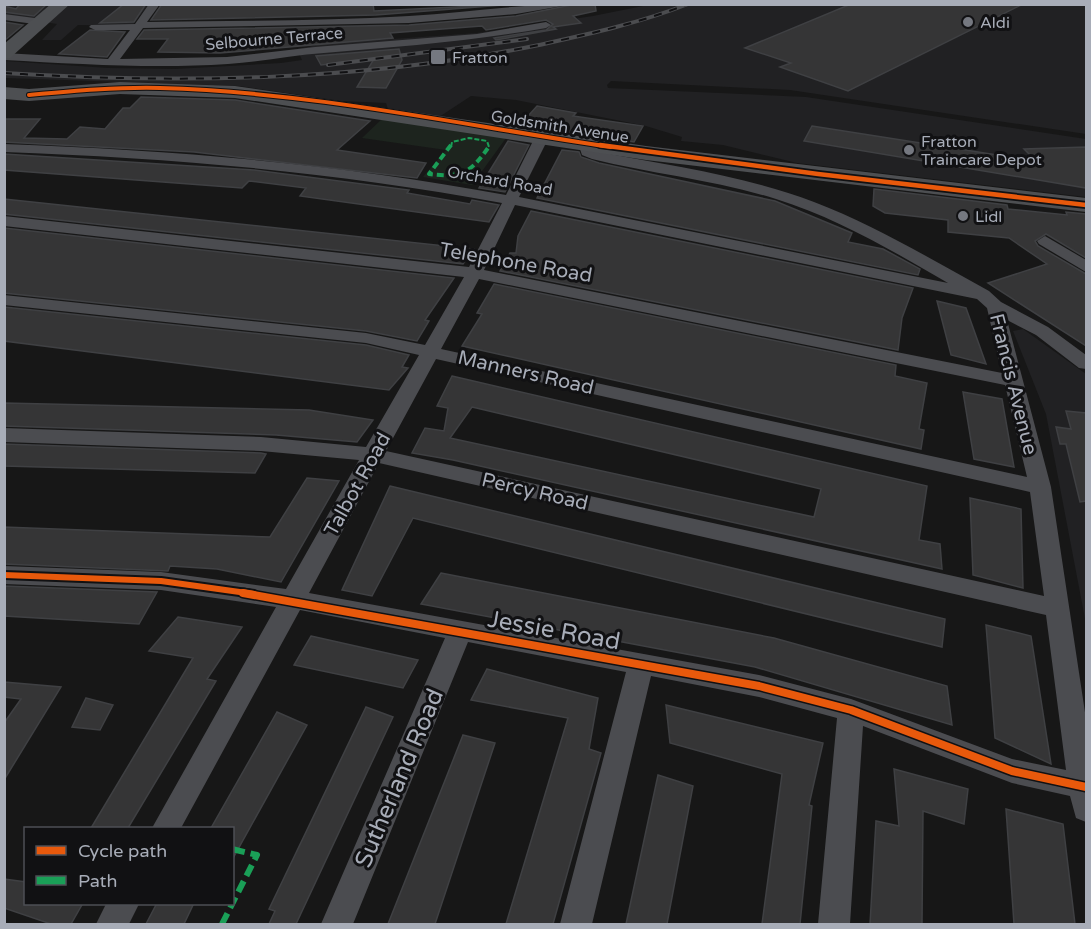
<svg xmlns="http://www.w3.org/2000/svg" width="1091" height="929" font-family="'Varela Round',sans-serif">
<rect width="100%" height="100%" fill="#171717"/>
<g fill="#212123">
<path d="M4 5H148L132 26 78 25 61 40H42L57 24 5 16Z"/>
<path d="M648 5H1086V134L790 90 611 81 607 85 608 88 806 97 1086 139V197L797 163 723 145 681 141 682 137 646 126 516 100 471 96 439 117 388 109 386 103 341 101 239 86 5 78V61L108 68 175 69 281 63 302 60 297 49 318 45 319 41 379 40 477 33 593 16Z"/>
<path d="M1023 329 1086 374V624L1046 414 1013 331Z"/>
</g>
<path fill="#1d241e" d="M382 119 506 138 472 185 423 177 446 150 362 138Z"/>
<g fill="#353536" stroke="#3f4043" stroke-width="1.5" fill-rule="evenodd">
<path d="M20 4H47L34 16 4 12V6L16 9Z"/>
<path d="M124 4H146L134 22 100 23Z"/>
<path d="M162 4H373L374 11 515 4 376 15 151 20Z"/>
<path d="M576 4H595L596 11 573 16 581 23 553 27 556 29 496 40 494 38 546 30 553 24 546 20 486 30 482 26 390 33 393 38 220 53 158 52 168 39H137L144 30 409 25 516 16Z"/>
<path d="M851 4H1023L848 91 780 67 791 63 745 48Z"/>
<path d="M4 22 23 25 4 41Z"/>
<path d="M90 30 125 32 107 57 59 54Z"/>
<path d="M399 49 402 60 386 88 357 87 374 59 321 65 316 56Z"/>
<path d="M141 97 235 100 370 121 337 150 426 163 417 178 194 152 4 142V119H40L24 138 67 139 80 127 105 129 123 108H130Z"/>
<path d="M537 106 576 113 573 116 643 126 634 142 520 125Z"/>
<path d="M812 126 1036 161 1024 149 1086 147V188L804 141Z"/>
<path d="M508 141 529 145 505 192 479 188Z"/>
<path d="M562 150 579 152 581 157 599 163 775 201 852 233 848 242 883 249 920 269 918 275 537 198Z"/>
<path d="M4 154 254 170 409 190 407 193 470 204 472 200 499 205 489 222 300 196 306 188 249 181 242 188 4 170Z"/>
<path d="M874 189 1007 205 1008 209 1067 215 1066 212 1086 214V258L1046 234 1035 241 1038 246 1086 274V346L988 283 1047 264 1009 238 948 232V220L885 213 873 206Z"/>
<path d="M4 199 474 249 463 264 4 214Z"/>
<path d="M531 211 913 288 902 318 898 350 500 271 510 253H516L518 236Z"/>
<path d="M4 228 454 278 425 320 429 321 417 341 366 331 4 293Z"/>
<path d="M494 284 896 365 895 376 927 383 919 429 924 430 921 449 462 346 482 314 477 313Z"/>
<path d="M937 301 966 308 986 364 951 355Z"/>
<path d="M4 307 366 345 409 355 402 367 408 368 389 390 4 341Z"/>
<path d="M452 376 927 486 919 540 940 544 942 569 453 460 412 453 425 428 444 431 448 408 437 406ZM472 407 821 489 814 517 450 438Z"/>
<path d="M963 392 1002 399 1014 467 974 459Z"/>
<path d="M4 403 309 410 373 420 357 442 276 435 4 426Z"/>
<path d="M1066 411 1086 413V501L1080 502 1066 444H1060L1056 427 1071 429Z"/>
<path d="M4 444 261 453 266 454 255 473 4 466Z"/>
<path d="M307 478 339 481 281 582 217 569 170 566 168 571 4 564V527L270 537Z"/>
<path d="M390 486 945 619 942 647 413 518 372 596 342 590Z"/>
<path d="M970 498 1021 509 1023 588 973 575Z"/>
<path d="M441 573 774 638 947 686 952 725 755 667 421 604Z"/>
<path d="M4 586 157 592 139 624 4 616Z"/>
<path d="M178 617 242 627 207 679 216 681 128 828H91L193 658 149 651Z"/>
<path d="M986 625 1031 636 1051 764 995 738Z"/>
<path d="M311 636 418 660 403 688 294 665Z"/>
<path d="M487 669 598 698 589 749 601 753 553 924H506L568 718 471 700Z"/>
<path d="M4 682 61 687 4 780V723L21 699 4 697Z"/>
<path d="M86 698 113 705 100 730 72 727Z"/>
<path d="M666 705 823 743 809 805 812 806 800 924H762L782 774 670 743Z"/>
<path d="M366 707 393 717 296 924H269L275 911 269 909Z"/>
<path d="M277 712 307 725 232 860V828H211Z"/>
<path d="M463 735 495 743 435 924H388Z"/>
<path d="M894 769 968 789 964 824 923 811 922 924H870L876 821 899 826Z"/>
<path d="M658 775 693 786 667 924H626Z"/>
<path d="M1006 809 1063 824 1075 924H1014Z"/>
<path d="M4 879 26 882V903H83L71 924H51L4 908Z"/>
<path d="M157 903H194L184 924H146Z"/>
</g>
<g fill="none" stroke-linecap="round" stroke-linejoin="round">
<g fill="#4b4c50" fill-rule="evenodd">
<path d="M149 4H160L147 22C235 21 322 21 409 16 464 13 519 4 574 4L516 14 409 23 143 28 120 59 227 57 315 47 477 34 546 22 551 25 546 28C472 41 398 47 324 53 292 55 260 62 228 64 154 69 79 64 4 60V53L108 59 130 30H95L89 27 91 25 135 24Z"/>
<path d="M4 14 42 19 47 22 42 25 4 20Z"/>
<path d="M542 133 549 137 519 197 948 283C893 251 837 218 776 199 715 180 653 174 592 159L582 155 578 143 585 139 590 140 593 150 600 152C672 166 746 176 814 202 875 225 932 260 989 291L1001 302 1048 327 1086 355V369L1079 368 1036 335 1007 320 1051 487 1086 719V822L1076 818 1070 796 1012 783 863 726 850 924H818L837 718 759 697 651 676 592 924H560L626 672 468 642 353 924H321L445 638 300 610 181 828H152L276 607 161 590 4 584V566L161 572 286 589 359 460 261 451 4 442V428L261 437 366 447 419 355 366 343 4 305V295L366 333 425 345 464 277 4 226V216L469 267 502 203C337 172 171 158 4 152V144C173 150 340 164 506 195L535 137ZM515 205 977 299 987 308 1002 373 484 270ZM479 279 1005 385 1027 477 441 349ZM436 359 1030 492 1044 596 386 451ZM379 463 1046 615 1066 770 1012 759 851 699 759 675 309 593Z"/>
<path d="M1045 236 1086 260V272L1039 244 1037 241Z"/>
<path d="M106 904H139L129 924H96Z"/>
</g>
<g fill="#4d4f52" fill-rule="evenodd">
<path d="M51 4H70L10 58 4 59V44Z"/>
<path d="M120 82 235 86 646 146 1086 198V212L646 160 235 98 120 94 29 101 4 99V87L29 89Z"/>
</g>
<g stroke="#4b4c4f" stroke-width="4">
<g id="rail">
<path d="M328 65 527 39"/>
<path d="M4 73C183 84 363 81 539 45 589 34 640 23 688 4"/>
</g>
</g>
<use href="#rail" stroke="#111113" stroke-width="2" stroke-dasharray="8" stroke-linecap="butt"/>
<path stroke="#1a9f57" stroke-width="2" stroke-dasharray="5 2" stroke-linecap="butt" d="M451 147 452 142 469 138 487 141 489 147"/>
<path stroke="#1a9f57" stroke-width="4" stroke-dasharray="7 4" stroke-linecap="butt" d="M451 145 429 174C462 178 471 173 490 145"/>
<path stroke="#1a9f57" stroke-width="6" stroke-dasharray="12 6" stroke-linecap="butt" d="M222 924 257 855 232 849"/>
<g stroke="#111113" stroke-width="6">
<path id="cycleway-far3" d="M29 95C73 91 116 87 160 88 312 92 461 125 611 147"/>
</g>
<g stroke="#111113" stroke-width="8">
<path id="cycleway-far2" d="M600 145 818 174 1086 205"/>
</g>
<g stroke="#111113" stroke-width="10">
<path id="cycleway-far1" d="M4 575 161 581 254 594"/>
</g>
<g stroke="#111113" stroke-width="11">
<path id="cycleway" d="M243 593 759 686 851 710 1012 771 1086 787"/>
</g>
<use href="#cycleway-far3" stroke="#e8590c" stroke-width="4"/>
<use href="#cycleway-far2" stroke="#e8590c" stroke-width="4.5"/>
<use href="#cycleway-far1" stroke="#e8590c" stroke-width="6"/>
<use href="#cycleway" stroke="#e8590c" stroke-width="8"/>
</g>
<g fill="#757880" stroke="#111113" stroke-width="2">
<circle cx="968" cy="22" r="6"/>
<rect x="430" y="49" width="16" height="16" rx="3"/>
<circle cx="909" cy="150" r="6"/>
<circle cx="963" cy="216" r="6"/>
</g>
<g text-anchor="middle" stroke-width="6" stroke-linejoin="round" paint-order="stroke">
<g font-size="16" fill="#a8adb8" stroke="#111113" text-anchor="start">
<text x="980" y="28">Aldi</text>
<text x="452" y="63">Fratton</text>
<text x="921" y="147">Fratton<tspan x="921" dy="18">Traincare Depot</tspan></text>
<text x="975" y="222">Lidl</text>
</g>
<g font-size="16" fill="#a8adb8" stroke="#111113">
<text transform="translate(274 38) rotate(-5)" y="6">Selbourne Terrace</text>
<text transform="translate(560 126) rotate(9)" y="6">Goldsmith Avenue</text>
<text transform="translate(500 180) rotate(10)" y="6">Orchard Road</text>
</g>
<g font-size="20" fill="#a8adb8" stroke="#111113">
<text transform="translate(516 262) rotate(10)" y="7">Telephone Road</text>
<text transform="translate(526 372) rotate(13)" y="7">Manners Road</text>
<text transform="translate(1014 384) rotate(76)" y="7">Francis Avenue</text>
<text transform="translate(357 484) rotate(-61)" y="7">Talbot Road</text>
<text transform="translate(535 491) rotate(13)" y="7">Percy Road</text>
</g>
<g font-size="24" fill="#a8adb8" stroke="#111113">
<text transform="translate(554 630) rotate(10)" y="8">Jessie Road</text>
<text transform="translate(399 778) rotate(-67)" y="8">Sutherland Road</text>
</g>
</g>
<rect width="1091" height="929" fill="none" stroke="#a8adb8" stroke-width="12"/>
<rect x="24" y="827" width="210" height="78" fill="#111113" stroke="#4d4f55" stroke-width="1.5"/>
<rect x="36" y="846" width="30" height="9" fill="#e8590c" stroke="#4d4f55" stroke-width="1.5"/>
<text x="78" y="857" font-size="18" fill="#a8adb8">Cycle path</text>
<rect x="36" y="876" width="30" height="9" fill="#1a9f57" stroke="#4d4f55" stroke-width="1.5"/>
<text x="78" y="887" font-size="18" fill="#a8adb8">Path</text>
</svg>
